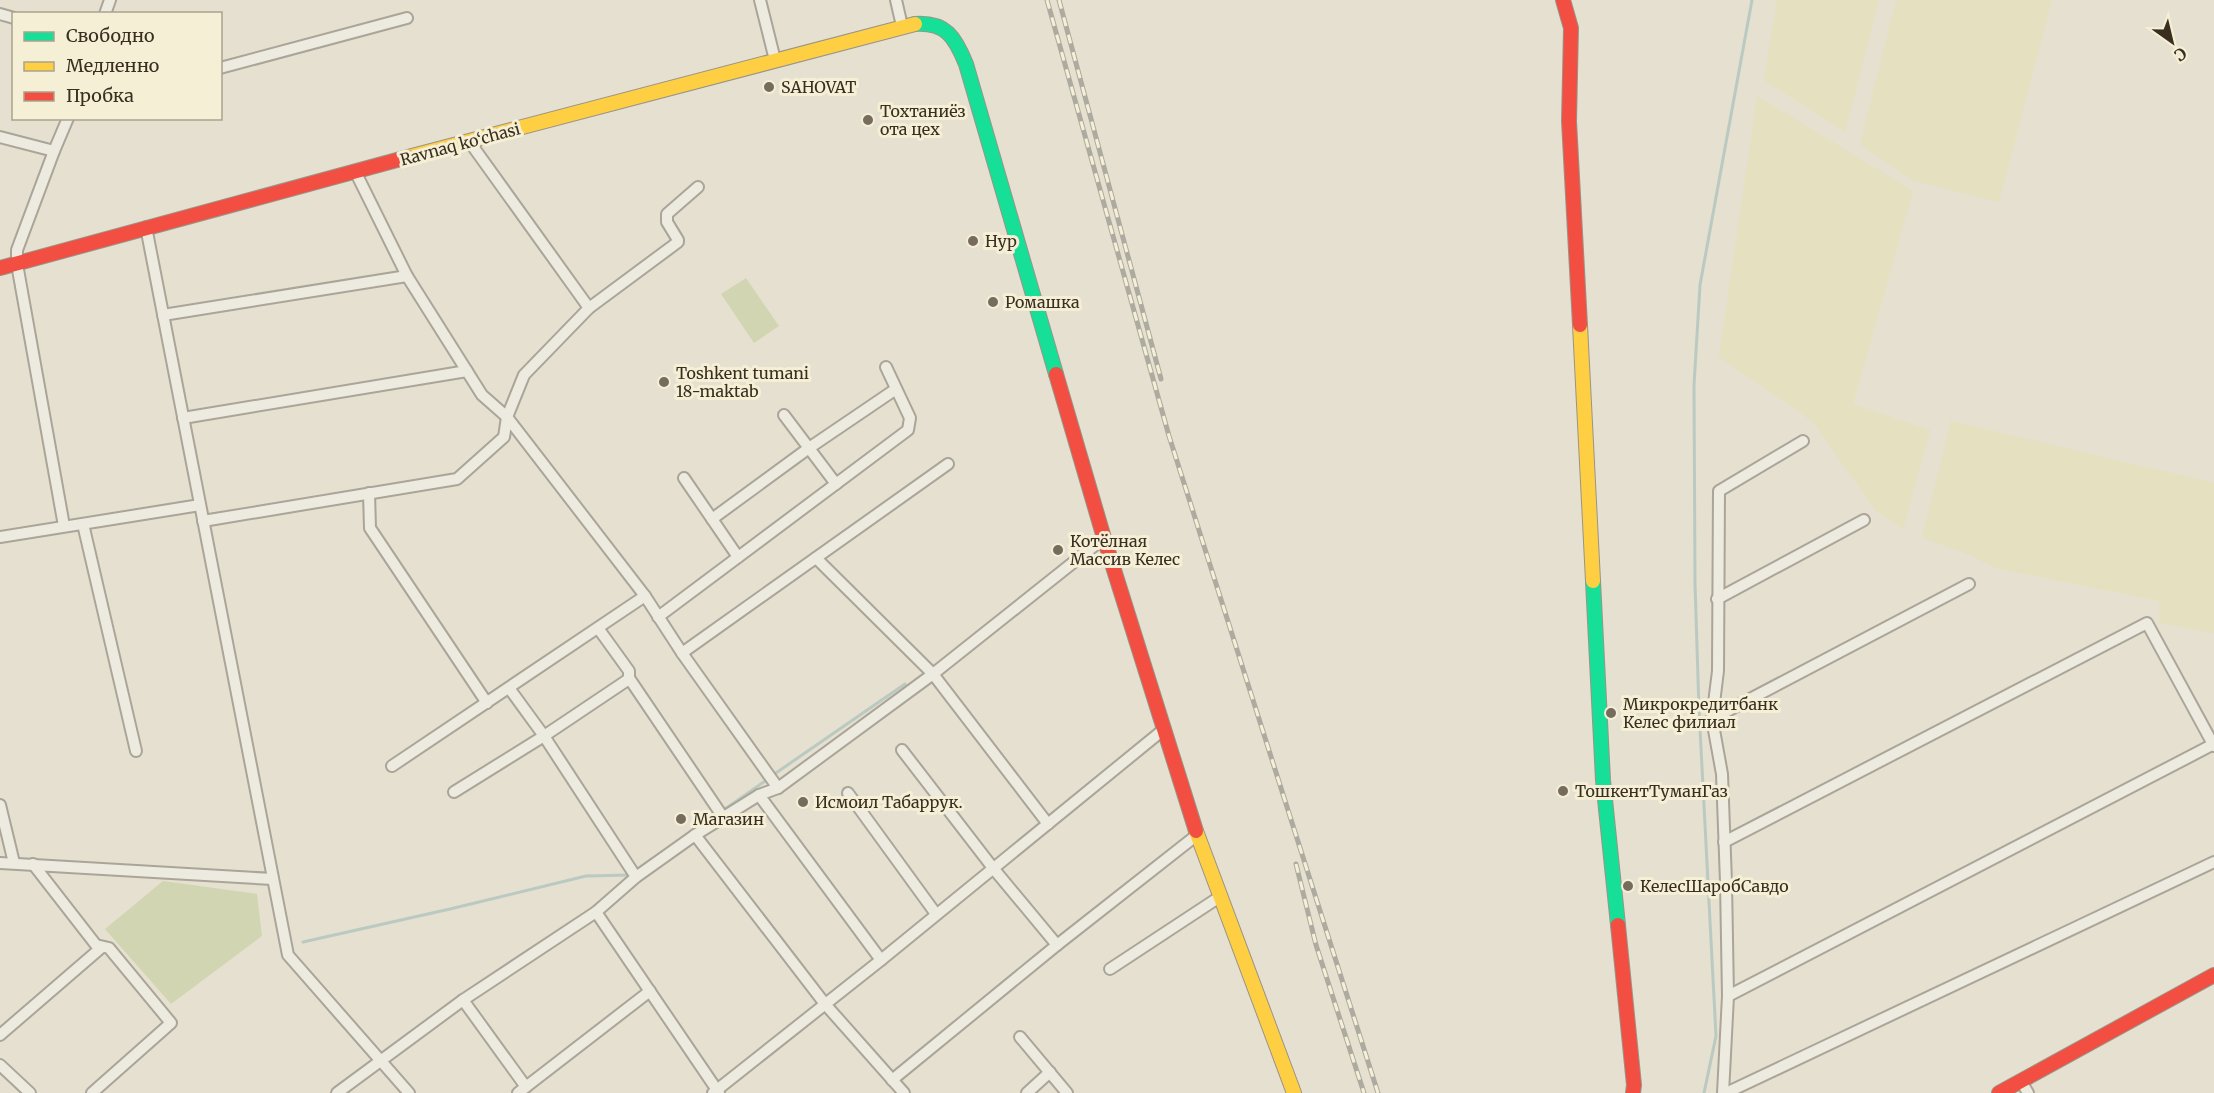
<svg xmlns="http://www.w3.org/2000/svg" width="2214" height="1093" font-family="Merriweather,serif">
<rect width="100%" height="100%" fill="#e5e0cf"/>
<g fill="#e4e0c0">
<path d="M1777 0H1879L1845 132 1764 80Z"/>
<path d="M1896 0H2052L1999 202 1911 180 1860 144Z"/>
<path d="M1757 96 1913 191 1853 404 1930 430 1903 529 1876 511 1812 421 1719 357Z"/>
<path d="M1951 421 2214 483V633L2159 623V601L1995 568 1968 554 1922 538Z"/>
</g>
<g fill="#d2d5b2">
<path d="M746 278 779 326 754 343 721 294Z"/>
<path d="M163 881 257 894 262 936 171 1004 105 929Z"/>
</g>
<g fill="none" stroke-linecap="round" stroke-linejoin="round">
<g stroke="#bacac2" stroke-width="3">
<path d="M773 775 905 684"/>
<path d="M702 825 768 779"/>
<path d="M635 871 652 859"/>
<path d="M303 942 450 909 586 876 630 875"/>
<path d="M1704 1093 1716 1036 1699 710 1695 584 1694 385 1700 285 1752 0"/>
</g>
<g stroke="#aaa598" stroke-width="14">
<g id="street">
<path d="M760 0 775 60"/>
<path d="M896 0 902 26"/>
<path d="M0 14 14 18"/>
<path d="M105 14 110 0"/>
<path d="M220 68 407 18"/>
<path d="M0 137 54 151"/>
<path d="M469 141 589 308"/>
<path d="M355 171 407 276 482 395 507 417 645 596 682 653 778 788"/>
<path d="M146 227 288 955 409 1093"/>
<path d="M163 315 407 276"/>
<path d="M784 415 836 484"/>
<path d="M183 418 467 371"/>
<path d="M684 478 738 557"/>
<path d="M369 493 370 528 487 703"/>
<path d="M712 519 809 448 896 389"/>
<path d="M203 521 457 479 504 437 507 417 524 375 589 308 678 242V240L667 222V214L698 187"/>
<path d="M83 524 136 751"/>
<path d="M64 526 17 264V250L54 151 68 118"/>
<path d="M0 537 200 505"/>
<path d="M816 558 933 674 1048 824"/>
<path d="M1717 599 1864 520"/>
<path d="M658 617 908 430 910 418 886 367"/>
<path d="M682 653 948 464"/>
<path d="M629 678 723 817"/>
<path d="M509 688 544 736 636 877"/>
<path d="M1712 719 1969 584"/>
<path d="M902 750 993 868 1057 945"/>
<path d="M392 766 645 596"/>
<path d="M454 792 544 736 626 681 629 678V671L598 628"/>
<path d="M848 793 936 914"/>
<path d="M759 795 881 960"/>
<path d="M0 805 14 863"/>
<path d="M695 835 825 1004 904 1093"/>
<path d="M1724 842 2147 623 2214 746"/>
<path d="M0 863 273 879"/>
<path d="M33 864 96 945 109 948 171 1023 92 1093"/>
<path d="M596 912 719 1093"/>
<path d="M1110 969 1221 896"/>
<path d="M1728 996 2212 745"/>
<path d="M463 1000 526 1087"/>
<path d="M0 1035 102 947"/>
<path d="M1020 1037 1067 1093"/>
<path d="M0 1065 30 1093"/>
<path d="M892 1080 1057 945 1197 835"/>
<path d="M2021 1081 2028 1093"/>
<path d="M337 1093 463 1000 596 912 636 877 695 835 759 795 778 788 933 674 1104 538"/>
<path d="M518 1093 650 991"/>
<path d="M713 1093 881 960 1163 730"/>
<path d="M1027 1093 1050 1072"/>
<path d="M1723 1093 1728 996 1726 882 1722 774 1712 719 1718 671 1719 491 1803 441"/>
<path d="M1726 1093 2214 862"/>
</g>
</g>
<g stroke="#9a9488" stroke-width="16">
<g id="fast">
<path d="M915 24C946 22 955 37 966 64L1056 374"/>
<path d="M1593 581 1603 780 1618 925"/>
</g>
</g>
<g stroke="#9a9488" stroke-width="16">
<g id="slow">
<path d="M408 157 915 24"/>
<path d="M1580 325 1593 581"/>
<path d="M1196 831 1294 1093"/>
</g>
</g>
<g stroke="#9a9488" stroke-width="16">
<g id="jam">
<path d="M1563 0 1571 28 1569 121 1580 325"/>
<path d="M0 268 408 157"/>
<path d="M1056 374 1104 538 1196 831"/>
<path d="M1618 925 1634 1085 1633 1093"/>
<path d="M1999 1093 2214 975"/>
</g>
</g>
<use href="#street" stroke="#edeae0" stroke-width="10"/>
<use href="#fast" stroke="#16e098" stroke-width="14"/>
<use href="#slow" stroke="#ffcf43" stroke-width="14"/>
<use href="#jam" stroke="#f24e42" stroke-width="14"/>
<g stroke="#adaaa0" stroke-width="5">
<g id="rail">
<path d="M1047 0 1169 436 1378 1093"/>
<path d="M1059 0 1161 379"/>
<path d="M1296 864 1316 945 1364 1093"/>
</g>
</g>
<use href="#rail" stroke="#f5efd6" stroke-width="3" stroke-dasharray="9" stroke-linecap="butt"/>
</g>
<g fill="#756c5d" stroke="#f5efd6" stroke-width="2">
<circle cx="769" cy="87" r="6"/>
<circle cx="868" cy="120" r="6"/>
<circle cx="973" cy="241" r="6"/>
<circle cx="993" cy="302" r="6"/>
<circle cx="664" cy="382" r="6"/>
<circle cx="1058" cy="550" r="6"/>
<circle cx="1611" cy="713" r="6"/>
<circle cx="1563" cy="791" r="6"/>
<circle cx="803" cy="802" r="6"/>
<circle cx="681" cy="819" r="6"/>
<circle cx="1628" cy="886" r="6"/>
</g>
<g text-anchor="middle" stroke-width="6" stroke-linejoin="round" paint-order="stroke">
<g font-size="16" fill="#392e20" stroke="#f5efd6" text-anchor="start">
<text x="781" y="93">SAHOVAT</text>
<text x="880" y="117">Тохтаниёз<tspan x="880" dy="18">ота цех</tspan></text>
<text x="985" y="247">Нур</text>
<text x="1005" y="308">Ромашка</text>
<text x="676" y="379">Toshkent tumani<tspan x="676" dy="18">18-maktab</tspan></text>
<text x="1070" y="547">Котёлная<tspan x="1070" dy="18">Массив Келес</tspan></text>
<text x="1623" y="710">Микрокредитбанк<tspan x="1623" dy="18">Келес филиал</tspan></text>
<text x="1575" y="797">ТошкентТуманГаз</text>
<text x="815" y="808">Исмоил Табаррук.</text>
<text x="693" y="825">Магазин</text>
<text x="1640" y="892">КелесШаробСавдо</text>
</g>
<g font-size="16" fill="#392e20" stroke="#f5efd6">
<text transform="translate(460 144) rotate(-15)" y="6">Ravnaq ko‘chasi</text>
</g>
</g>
<rect x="12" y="12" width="210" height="108" fill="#f5efd6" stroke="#aaa28d" stroke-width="1.5"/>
<rect x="24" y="32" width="30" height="9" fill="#16e098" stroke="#aaa28d" stroke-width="1.5"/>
<text x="66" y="42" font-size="18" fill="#392e20">Свободно</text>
<rect x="24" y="62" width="30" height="9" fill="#ffcf43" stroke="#aaa28d" stroke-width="1.5"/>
<text x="66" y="72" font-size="18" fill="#392e20">Медленно</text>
<rect x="24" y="92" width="30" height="9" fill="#f24e42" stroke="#aaa28d" stroke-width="1.5"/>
<text x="66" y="102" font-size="18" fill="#392e20">Пробка</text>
<g transform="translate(2172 42) rotate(146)" stroke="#f5efd6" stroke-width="4.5" paint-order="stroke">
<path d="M0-4.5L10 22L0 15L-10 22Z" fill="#392e20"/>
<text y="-9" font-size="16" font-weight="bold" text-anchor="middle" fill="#392e20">С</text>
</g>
</svg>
